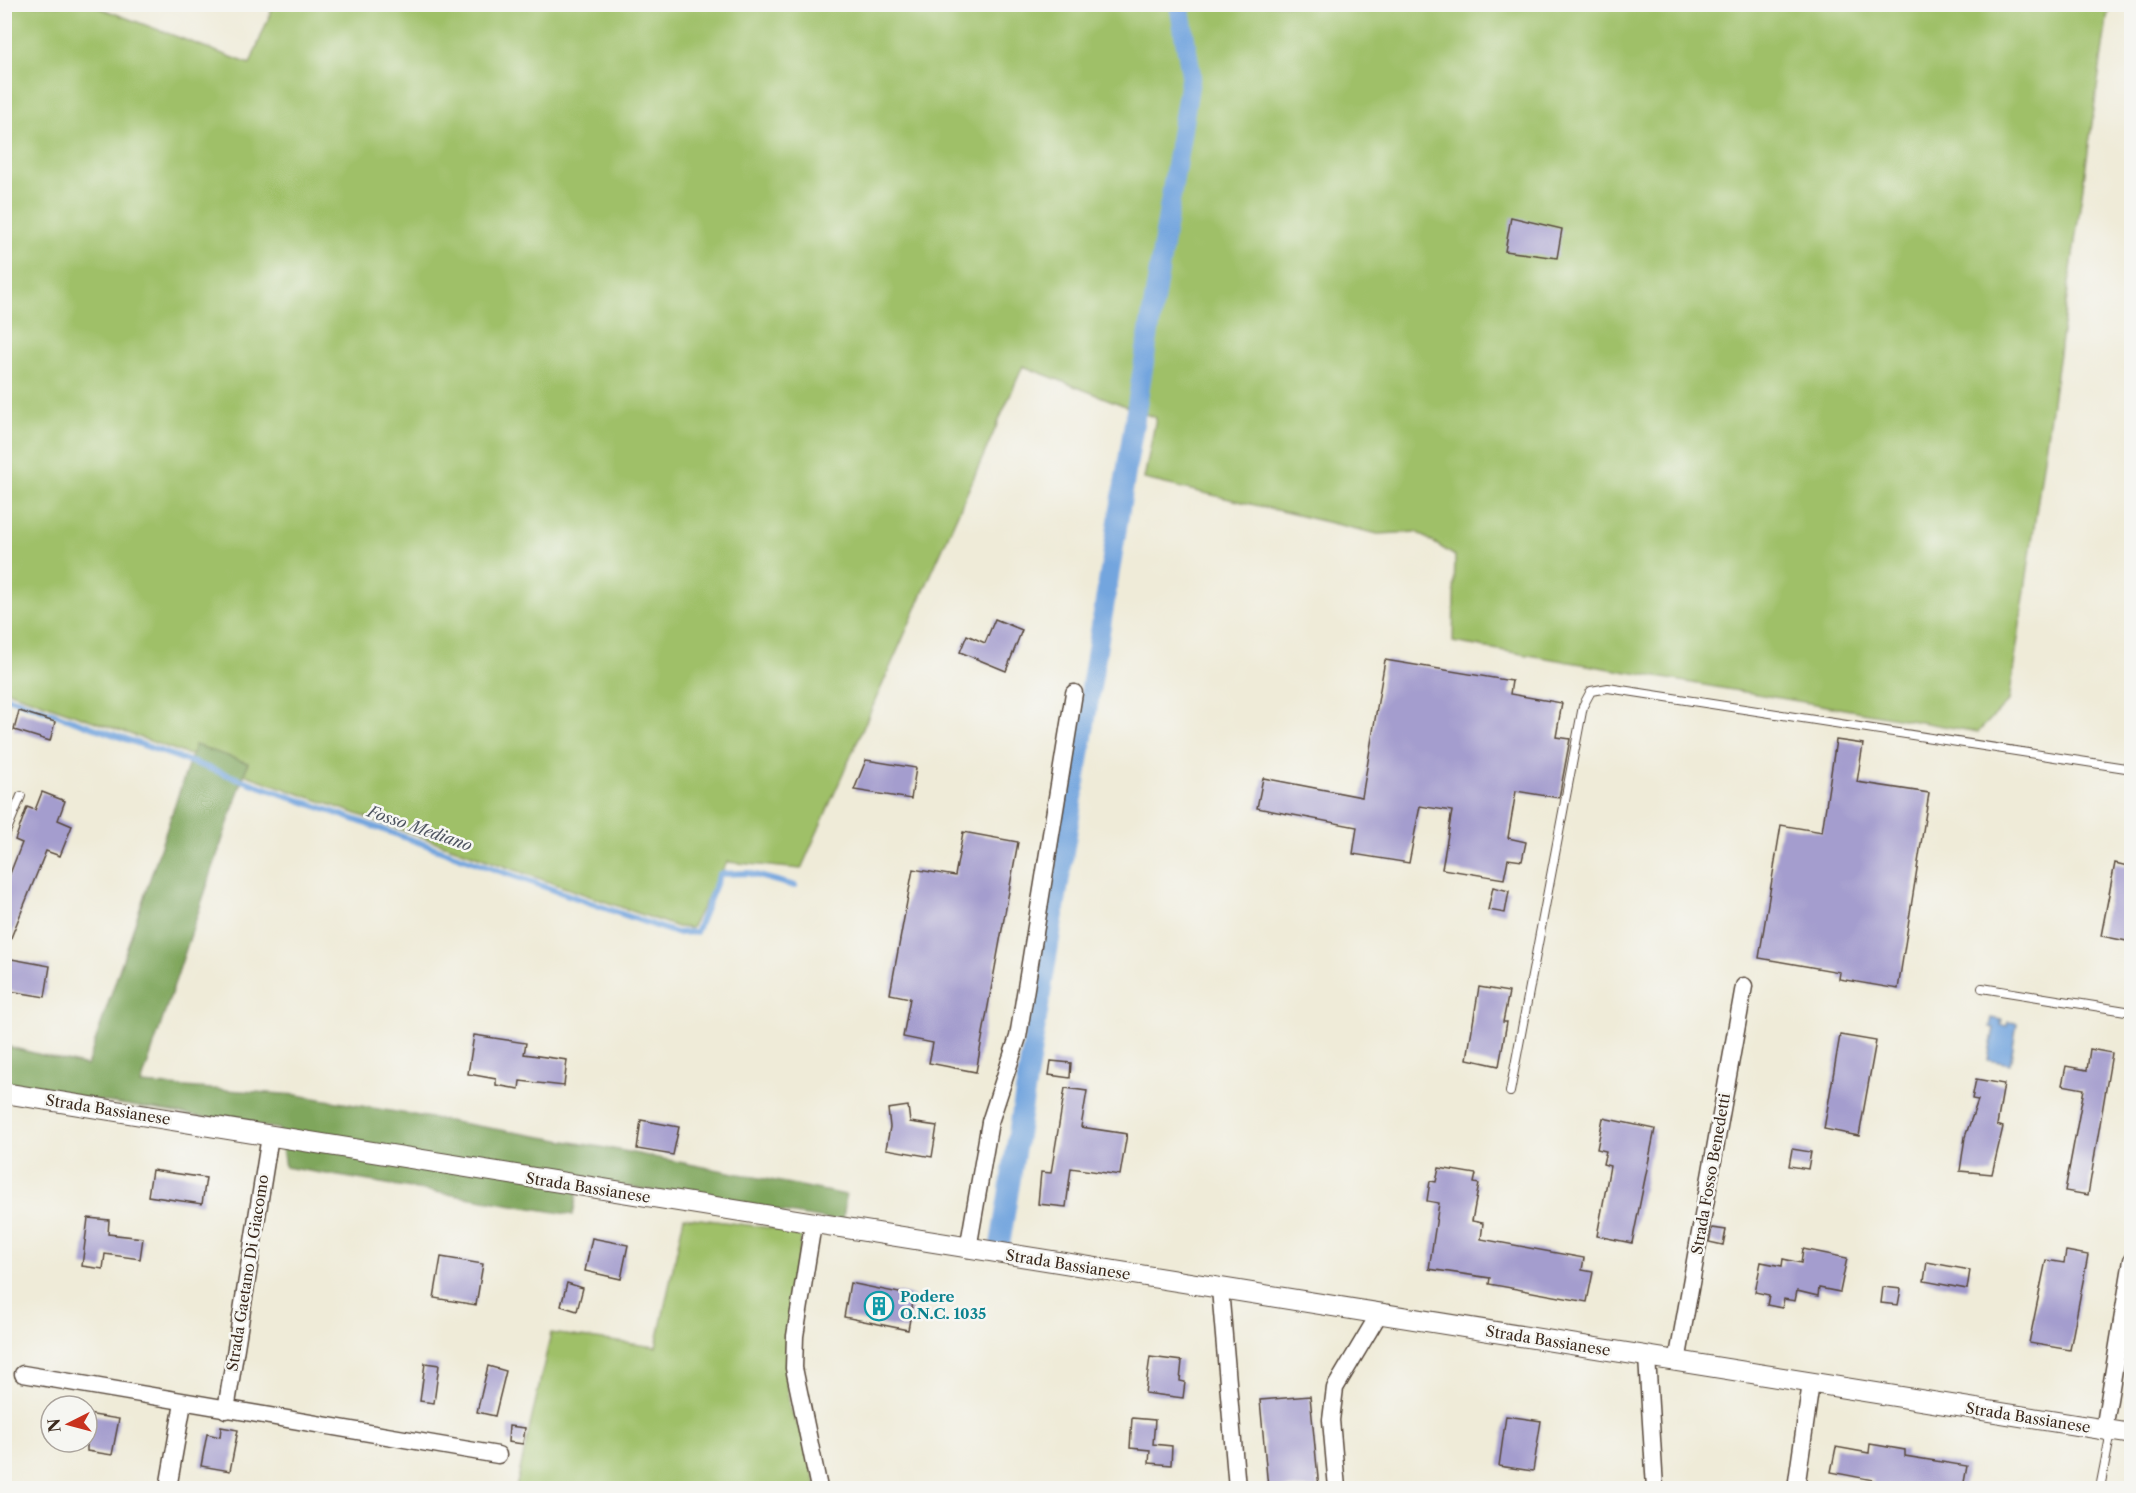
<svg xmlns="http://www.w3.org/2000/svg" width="2136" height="1493" font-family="'Libre Caslon Text',serif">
<rect width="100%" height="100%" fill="#f6f6f2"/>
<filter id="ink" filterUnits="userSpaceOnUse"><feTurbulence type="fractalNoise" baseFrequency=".0167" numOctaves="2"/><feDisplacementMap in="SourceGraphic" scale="12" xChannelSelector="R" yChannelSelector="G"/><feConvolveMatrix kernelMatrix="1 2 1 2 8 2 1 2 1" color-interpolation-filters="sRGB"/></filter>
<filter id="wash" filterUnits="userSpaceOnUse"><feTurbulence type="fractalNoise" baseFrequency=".008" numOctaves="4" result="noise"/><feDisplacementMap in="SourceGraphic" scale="24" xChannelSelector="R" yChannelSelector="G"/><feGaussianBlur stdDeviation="1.35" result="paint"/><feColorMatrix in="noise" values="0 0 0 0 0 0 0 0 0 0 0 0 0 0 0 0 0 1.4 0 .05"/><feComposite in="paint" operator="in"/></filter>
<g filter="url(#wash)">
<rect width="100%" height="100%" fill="#efebd8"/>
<g fill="#9fc068" stroke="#6d7543" stroke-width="1.5">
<path d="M274 4 2109 5 2009 701 1978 732 1453 642 1455 556 1417 532 1378 534 1144 479 1156 418 1023 366 801 869 727 862 691 928 677 927 5 690V5H92L250 64Z"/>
<path d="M684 1217 802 1232 785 1374 790 1408 807 1445 817 1488H516L551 1333 656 1347Z"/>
</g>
<path fill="#7fa65c" stroke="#5d683d" stroke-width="1.5" d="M195 745 248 763 141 1084 297 1095 618 1150 846 1195 843 1222 580 1179 573 1215 285 1167 279 1129 5 1086V1046L87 1066Z"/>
<path fill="#73a5de" stroke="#57687e" stroke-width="1.5" d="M1992 1018 2002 1020 2001 1025 2007 1026 2008 1022 2017 1023 2010 1064 1988 1060 1994 1028 1990 1027Z"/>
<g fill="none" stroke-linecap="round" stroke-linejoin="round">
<path stroke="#73a5de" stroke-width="6" d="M4 696 676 933 696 932 720 874 748 873 795 886"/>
<path stroke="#73a5de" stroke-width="20" d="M1000 1245 1191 74 1179 4"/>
</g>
<g id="blocks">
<g fill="#a49dce">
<path d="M1511 217 1562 229 1557 258 1505 251Z"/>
<path d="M995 619 1022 630 1006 671 960 652 967 635 985 643Z"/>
<path d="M1385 660 1512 681 1510 694 1562 703 1556 737 1570 739 1559 798 1516 791 1508 838 1526 842 1522 861 1508 859 1504 879 1442 869 1452 811 1420 806 1409 863 1353 854 1357 827 1257 808 1263 778 1362 797Z"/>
<path d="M19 711 55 722 50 741 14 730Z"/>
<path d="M1836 740 1863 744 1857 782 1929 793 1898 989 1839 979 1840 972 1759 958 1781 825 1822 832Z"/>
<path d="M866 760 916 768 911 799 854 790Z"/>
<path d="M42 792 65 801 58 820 72 826 60 856 46 851 4 955V889L22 843 15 840 27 807 35 810Z"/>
<path d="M963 832 1018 842 976 1072 929 1063 933 1043 903 1037 910 998 890 994 913 869 955 876Z"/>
<path d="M2115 863 2132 867V942L2101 936Z"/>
<path d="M1493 887 1509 891 1505 913 1488 910Z"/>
<path d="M6 958 50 966 45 997 4 990Z"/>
<path d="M1479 987 1509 992 1503 1022H1507L1499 1066 1467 1059Z"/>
<path d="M474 1035 526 1043 524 1054 567 1060 564 1086 520 1081 519 1089 496 1085V1079L468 1074Z"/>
<path d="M1840 1035 1876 1041 1859 1136 1824 1129Z"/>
<path d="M2090 1049 2112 1053 2088 1195 2065 1191 2084 1089 2062 1085 2066 1066 2087 1070Z"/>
<path d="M1051 1061 1071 1063 1070 1078 1049 1075Z"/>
<path d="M1976 1079 2004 1084 1997 1125 2003 1127 1992 1174 1960 1171 1965 1137 1978 1100 1972 1099Z"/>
<path d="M1065 1088 1087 1091 1081 1127 1127 1134 1120 1175 1071 1168 1066 1207 1038 1204 1041 1172 1051 1173Z"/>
<path d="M908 1106 910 1122 937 1126 932 1157 886 1149 890 1127 888 1109Z"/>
<path d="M1603 1118 1655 1129 1632 1243 1597 1236 1610 1166 1603 1164 1606 1151 1597 1149Z"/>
<path d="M641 1120 679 1127 673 1155 637 1149Z"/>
<path d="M1792 1149 1811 1152 1808 1169 1789 1166Z"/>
<path d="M1439 1168 1476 1174 1474 1183 1479 1184 1472 1221 1483 1223 1481 1239 1584 1258 1582 1270 1593 1272 1587 1302 1489 1284 1490 1278 1429 1269 1439 1203 1427 1201 1430 1181 1436 1182Z"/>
<path d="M152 1170 206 1178 202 1204 148 1196Z"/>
<path d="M88 1218 109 1220 108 1234 143 1238 140 1259 105 1254 103 1269 82 1266Z"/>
<path d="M1712 1228 1726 1230 1723 1245 1709 1242Z"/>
<path d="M592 1238 628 1245 621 1279 585 1271Z"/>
<path d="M1803 1249 1847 1258 1840 1292 1819 1288 1818 1296 1797 1291 1795 1301 1784 1299 1782 1308 1767 1305 1769 1295 1755 1292 1761 1262 1782 1266 1783 1259 1801 1263Z"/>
<path d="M2066 1251 2088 1255 2070 1350 2029 1343 2046 1260 2064 1263Z"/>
<path d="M441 1257 483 1264 476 1305 434 1298Z"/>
<path d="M1927 1262 1970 1270 1967 1289 1924 1281Z"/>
<path d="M567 1283 583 1288 577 1311 561 1306Z"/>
<path d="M850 1283 914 1296 908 1330 844 1317Z"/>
<path d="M1883 1287 1901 1289 1898 1305 1881 1303Z"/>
<path d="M1150 1357 1182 1361 1180 1381 1185 1382 1183 1398 1145 1393Z"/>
<path d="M425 1363 439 1365 434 1403 420 1401Z"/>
<path d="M488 1366 506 1371 495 1416 477 1412Z"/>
<path d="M1310 1396 1319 1488H1268L1260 1400Z"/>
<path d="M87 1414 119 1419 112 1455 87 1451Z"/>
<path d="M1506 1416 1541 1421 1533 1471 1499 1466Z"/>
<path d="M1132 1418 1155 1420 1153 1444 1172 1446 1171 1465 1149 1463 1150 1450 1130 1448Z"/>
<path d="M509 1426 525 1428 523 1444 508 1442Z"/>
<path d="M221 1427 238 1430 230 1471 201 1466 207 1434 220 1437Z"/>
<path d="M1870 1444 1905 1450V1456L1967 1466 1963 1488H1872L1873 1480 1831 1472 1836 1447 1869 1453Z"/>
</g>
</g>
</g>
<g filter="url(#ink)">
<use href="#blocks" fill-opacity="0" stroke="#56473a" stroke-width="1.5"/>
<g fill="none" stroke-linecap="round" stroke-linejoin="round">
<g stroke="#56473a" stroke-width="10">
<g id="service">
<path d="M4 837 21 796"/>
<path d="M1982 988 2132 1012"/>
<path d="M1510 1092 1583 706 1591 691 1608 688 2132 769"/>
<path d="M2100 1488 2111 1432"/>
</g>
</g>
<g stroke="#56473a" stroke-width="19">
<g id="minor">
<path d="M813 1224 795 1336 794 1368 819 1488"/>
<path d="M968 1249 990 1122 1018 1037 1074 693"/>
<path d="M1220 1289 1237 1488"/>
<path d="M1647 1357 1655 1488"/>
<path d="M1677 1362 1744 986"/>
<path d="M23 1374 498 1455"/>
<path d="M226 1410 270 1136"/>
<path d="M2104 1430 2132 1260"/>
<path d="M168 1488 183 1403"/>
<path d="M1337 1488 1331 1420 1335 1388 1379 1314"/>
<path d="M1796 1488 1811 1383"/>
</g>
</g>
<g stroke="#56473a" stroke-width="22">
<path id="tertiary" d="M4 1093 2132 1434"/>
</g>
<use href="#service" stroke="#fff" stroke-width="8"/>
<use href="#minor" stroke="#fff" stroke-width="16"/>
<use href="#tertiary" stroke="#fff" stroke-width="20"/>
</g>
</g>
<defs>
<g id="building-ring" transform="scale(1.5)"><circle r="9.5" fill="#f6f6f2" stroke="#0f9aa8" stroke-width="1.5"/><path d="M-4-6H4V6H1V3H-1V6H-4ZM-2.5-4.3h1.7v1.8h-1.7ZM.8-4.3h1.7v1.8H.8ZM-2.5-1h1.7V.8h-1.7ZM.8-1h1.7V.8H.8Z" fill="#0f9aa8"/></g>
</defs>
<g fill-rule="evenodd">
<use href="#building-ring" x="879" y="1306"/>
</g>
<g text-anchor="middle" stroke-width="5" stroke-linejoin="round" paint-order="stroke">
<g font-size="15" fill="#3b2a1e" stroke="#f6f6f2">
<text transform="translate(108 1110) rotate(9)" y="5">Strada Bassianese</text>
<text transform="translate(1711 1174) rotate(-80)" y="5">Strada Fosso Benedetti</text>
<text transform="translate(588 1188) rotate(9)" y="5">Strada Bassianese</text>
<text transform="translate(1068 1265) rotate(9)" y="5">Strada Bassianese</text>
<text transform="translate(248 1273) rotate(-81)" y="5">Strada Gaetano Di Giacomo</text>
<text transform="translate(1548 1341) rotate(9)" y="5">Strada Bassianese</text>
<text transform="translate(2028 1418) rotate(9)" y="5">Strada Bassianese</text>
</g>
<g font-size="15" font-weight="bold" fill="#0d838f" stroke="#f6f6f2" text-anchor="start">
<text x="900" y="1302">Podere<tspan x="900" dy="17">O.N.C. 1035</tspan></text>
</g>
<g font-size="16" font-style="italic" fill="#4f5561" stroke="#f6f6f2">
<text transform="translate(420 828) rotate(19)" y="6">Fosso Mediano</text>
</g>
</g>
<rect width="2136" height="1493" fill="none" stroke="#f6f6f2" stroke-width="24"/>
<g transform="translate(69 1424) rotate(264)"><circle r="28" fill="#f6f6f2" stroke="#aba49d" stroke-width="1.5"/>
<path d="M0-4.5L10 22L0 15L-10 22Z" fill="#c8321e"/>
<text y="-9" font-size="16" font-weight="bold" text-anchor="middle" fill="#3b2a1e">N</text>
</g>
</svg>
